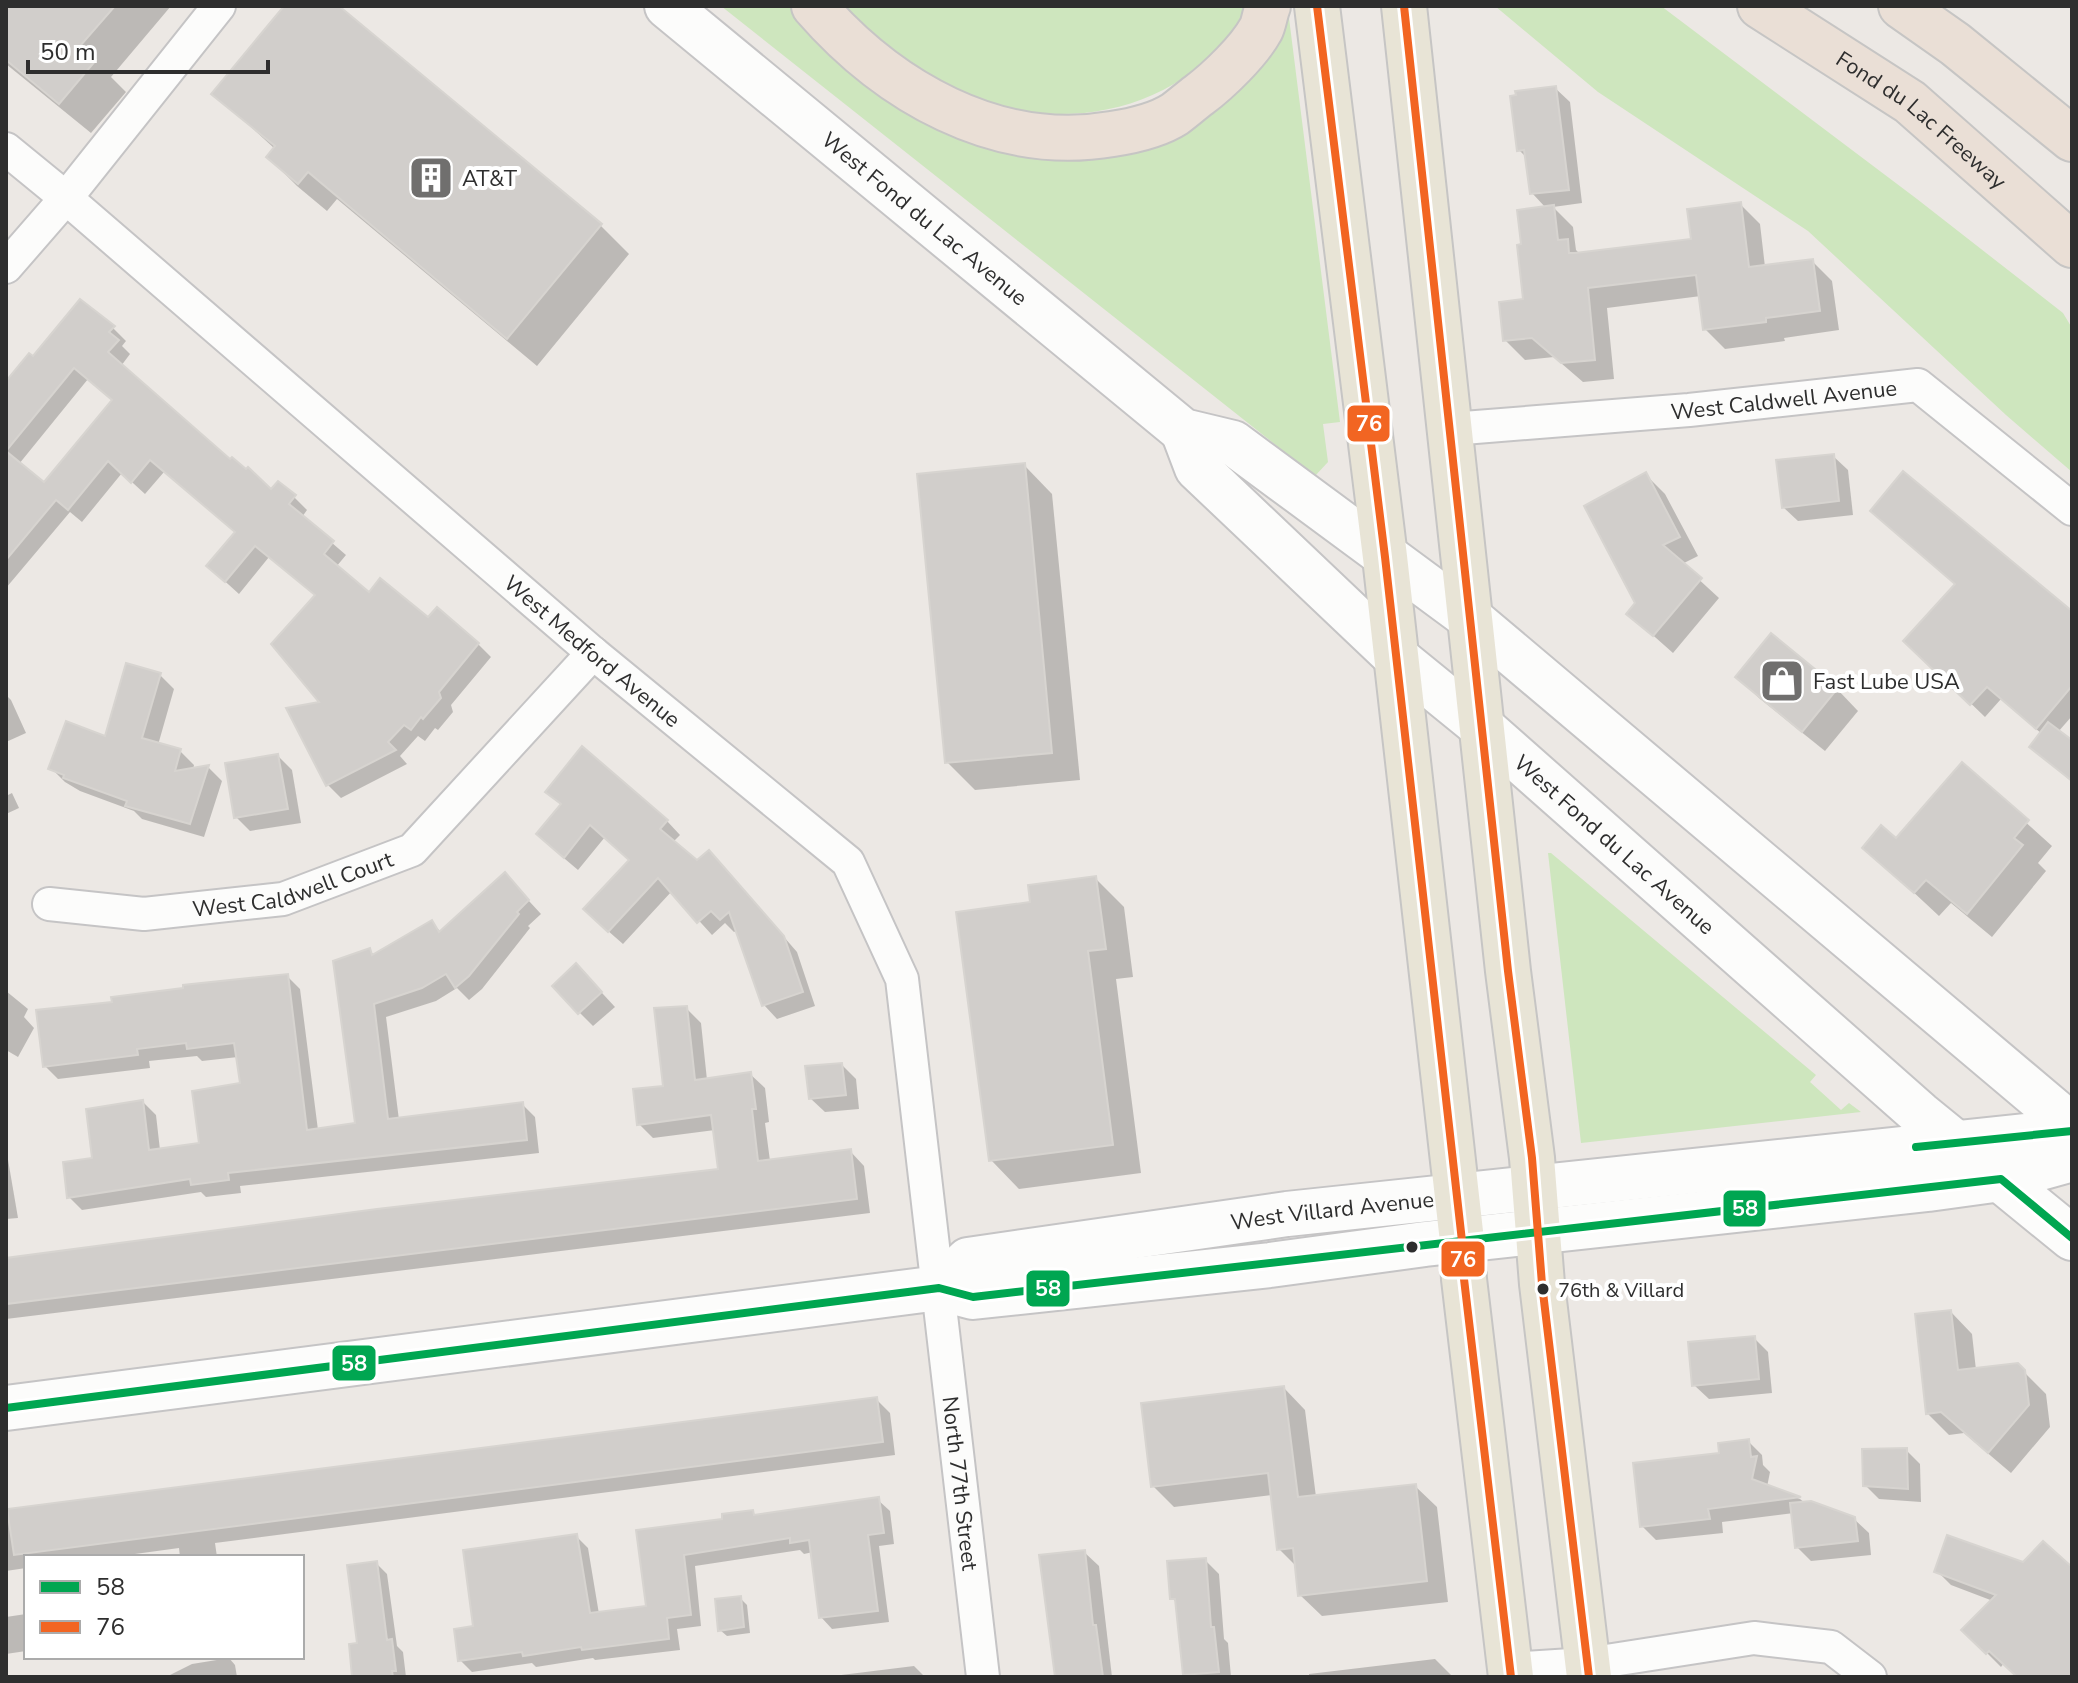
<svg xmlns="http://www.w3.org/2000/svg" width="2078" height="1683" font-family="'Nunito Sans',sans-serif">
<rect width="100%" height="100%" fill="#ece8e4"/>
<g fill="#cee6be">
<path d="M721 6H801L884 83 1103 145 1282 19 1289 18 1340 422 1323 424 1328 462 1315 476Z"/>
<path d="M844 6H1247C1241 16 1235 28 1228 37 1171 108 1076 129 990 104 947 92 874 39 844 6Z"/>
<path d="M1495 6H1661L1917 199 2063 313 2072 328V472L2006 415 1808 231 1598 92Z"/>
<path d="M1548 853H1551L1816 1075 1810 1082 1841 1110 1849 1103 1861 1112 1581 1143Z"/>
</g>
<g fill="#0003" fill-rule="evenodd">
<path d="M6 6H171L111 77 126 92 91 133 6 64Z"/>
<path d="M287 6H336L601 226 629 254 537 366 337 199 327 211 297 186 268 157 275 149 214 93Z"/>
<path d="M1555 88 1570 102 1582 203 1553 207 1573 227 1576 250 1581 255 1693 241 1740 204 1760 224 1765 267 1812 261 1832 281 1839 330 1784 338 1785 341 1725 349 1705 329 1701 296 1607 308 1614 379 1583 382 1554 357 1525 360 1505 340 1525 301 1546 208 1532 193 1527 158 1519 150Z"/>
<path d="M113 328 126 341 122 346 130 354 121 366 231 462 271 492 294 497 307 510 302 517 346 555 336 567 369 595 429 620 478 644 491 657 451 705 453 712 438 730 435 728 425 741 418 736 400 756 407 764 341 798 328 785 289 709 322 704 317 596 269 557 239 594 208 566 237 533 164 472 145 494 122 473 82 522 70 512 6 588V383L33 359ZM88 379 114 401 44 485 19 464Z"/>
<path d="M1833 456 1848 470 1853 515 1798 521 1783 507Z"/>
<path d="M1024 465 1052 494 1080 780 975 790 947 762Z"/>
<path d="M1646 475 1665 494 1698 556 1682 564 1719 598 1673 653 1629 614 1638 603Z"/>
<path d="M2072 617V716L2058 732 2072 742V782L2031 747 2042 734 2001 699 1985 717 1906 641Z"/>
<path d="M160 675 174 689 158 745 180 751 194 765 193 770 208 767 222 781 204 837 142 819 134 811 80 791 65 782 51 768 107 739Z"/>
<path d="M1738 677 1837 689 1858 711 1825 751 1759 698Z"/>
<path d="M6 695 11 700 26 733 6 742Z"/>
<path d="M278 756 292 770 301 823 250 831 236 817Z"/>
<path d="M1962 765 2052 846 2038 863 2046 871 1992 937 1951 903 1939 916 1865 847 1896 841Z"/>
<path d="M548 792 667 821 680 835 673 842 697 863 722 866 797 952 815 1006 777 1019 764 1005 738 930 734 932 725 923 712 935 672 891 623 944 599 923 631 860 605 837 578 870 552 848 562 806Z"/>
<path d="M12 793 19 808 6 814V796Z"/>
<path d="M1096 879 1124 907 1133 977 1116 979 1141 1173 1019 1189 991 1160 1032 904Z"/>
<path d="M517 888 541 914 528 926 530 928 482 989 469 1000 457 988 436 1001 386 1017 399 1120 522 1104 535 1117 539 1153 240 1186 241 1193 206 1197 201 1192 82 1210 69 1197 94 1160 143 1102 156 1115 160 1150 201 1145 242 1085 238 1057 202 1061 197 1056 149 1061 150 1068 58 1079 45 1066 114 1004 287 976 300 989 318 1130 358 1125 369 950 375 956 431 922 441 932Z"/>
<path d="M590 980 615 1007 593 1026 579 1012Z"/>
<path d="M6 991 28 1009 24 1017 34 1028 18 1057 6 1050Z"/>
<path d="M686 1008 701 1023 707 1080 750 1074 765 1088 769 1122 765 1123 770 1161 850 1151 864 1166 870 1213 6 1319V1260L720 1171 715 1130 653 1138 639 1124 665 1088Z"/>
<path d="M842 1065 856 1079 859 1109 825 1112 810 1098Z"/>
<path d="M6 1148 18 1218 6 1219Z"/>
<path d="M1951 1312 1972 1334 1976 1370 2024 1372 2046 1394 2050 1427 2011 1473 1964 1433 1949 1435 1927 1413Z"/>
<path d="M1754 1338 1768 1352 1772 1393 1709 1399 1694 1385Z"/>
<path d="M1284 1388 1305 1410 1316 1497 1415 1486 1437 1507 1448 1602 1322 1616 1300 1595 1297 1567 1279 1549 1273 1495 1174 1507 1153 1486Z"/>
<path d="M876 1399 890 1413 895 1455 215 1543 217 1557H180L179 1548 113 1557H26V1568L6 1571V1511Z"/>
<path d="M1748 1441 1762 1455 1763 1465 1770 1472 1767 1487 1800 1499 1805 1503 1854 1519 1869 1533 1871 1555 1811 1561 1797 1547 1794 1513 1722 1522 1723 1533 1656 1540 1642 1526 1722 1455Z"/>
<path d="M1906 1450 1920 1464 1921 1502 1879 1499 1865 1485Z"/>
<path d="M878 1500 890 1511 894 1544 879 1546 889 1622 832 1629 821 1617 813 1552 804 1554 800 1550 695 1566 701 1626 677 1629 680 1650 595 1660 593 1658 536 1667 532 1663 472 1672 460 1660 476 1628 577 1537 588 1548 599 1614 648 1608 638 1532 725 1521 752 1512 757 1517Z"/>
<path d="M1084 1552 1099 1566 1112 1677H1055Z"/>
<path d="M1205 1560 1219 1574 1224 1639 1228 1643 1231 1677H1186L1177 1603 1172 1598Z"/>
<path d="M376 1563 387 1574 397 1646 403 1652 406 1677H356L359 1645Z"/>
<path d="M2024 1564 2072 1571V1677H2019L2004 1663 2001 1667 1964 1630 1993 1601 1951 1585 1937 1571Z"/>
<path d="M740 1598 747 1605 750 1633 727 1636 720 1630Z"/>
<path d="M26 1614V1651L6 1654V1617Z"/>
<path d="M229 1658 235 1665 237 1677 170 1675 192 1664Z"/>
<path d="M1435 1659 1453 1677H1309V1674Z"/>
<path d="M914 1666 925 1677H825Z"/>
</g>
<g fill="#d1cecb" stroke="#d7d4d0" stroke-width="2" fill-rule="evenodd">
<path d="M6 6H115L80 46 96 60 59 104 6 60Z"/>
<path d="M284 6H339L602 224 507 339 308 172 298 184 266 157 275 146 211 94Z"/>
<path d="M1556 86 1569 190 1530 194 1524 150 1517 151 1510 96 1516 95 1515 91Z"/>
<path d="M1741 202 1749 267 1813 259 1820 311 1766 318V322L1703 330 1696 275 1588 288 1595 360 1561 363 1532 338 1503 341 1499 302 1523 299 1517 245 1521 244 1517 210 1554 205 1558 240 1568 239 1569 253H1575L1691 239 1687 209Z"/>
<path d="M80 299 115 326 109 332 119 340 108 352 230 459 232 457 246 469 248 467 271 489 278 481 296 495 289 504 334 541 324 554 369 592 380 578 428 617 437 607 479 643 439 692 441 698 423 719 421 717 411 730 404 725 388 742 396 750 326 786 286 708 319 702 271 644 315 595 255 546 225 582 206 566 235 532 150 460 131 483 108 461 68 510 56 500 6 560V381L29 353 33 356ZM74 368 112 400 44 482 6 451Z"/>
<path d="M1834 454 1839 501 1782 508 1776 460Z"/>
<path d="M1025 463 1052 753 945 763 917 474Z"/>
<path d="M1903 471 2072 611V686L2036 729 1987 687 1970 705 1903 641 1955 584 1870 511Z"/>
<path d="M1646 472 1680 537 1663 545 1702 578 1653 636 1626 614 1635 603 1584 506Z"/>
<path d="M1771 633 1838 688 1802 732 1735 677Z"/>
<path d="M126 663 161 673 142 738 181 749 175 771 209 765 190 824 125 806 127 801 63 778 64 775 48 769 66 721 105 736Z"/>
<path d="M2048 722 2072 740V781L2029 747Z"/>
<path d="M582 746 668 820 660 829 697 860 709 850 784 936 803 992 762 1006 729 912 720 920 711 911 697 923 658 878 608 932 583 909 629 860 590 825 564 858 536 834 561 804 545 792Z"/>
<path d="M278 754 288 809 234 818 225 763Z"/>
<path d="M1962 762 2029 820 2014 838 2023 845 1967 914 1926 880 1914 893 1862 848 1881 825 1896 838Z"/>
<path d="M505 872 529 900 517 912 519 914 469 976 455 988 446 974 422 988 374 1004 388 1119 523 1102 527 1140 228 1173 229 1180 191 1185 190 1179 67 1198 63 1162 92 1158 86 1109 143 1100 149 1150 199 1143 192 1091 240 1083 234 1043 187 1049 186 1043 137 1049 138 1055 43 1067 36 1010 112 1002 111 997 183 988V985L288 974 307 1130 355 1123 333 961 370 948 372 955 432 920 439 932Z"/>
<path d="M1096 876 1106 949 1088 951 1113 1145 989 1161 956 912 1030 902 1028 885Z"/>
<path d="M576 963 602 992 578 1014 552 986Z"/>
<path d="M687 1006 695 1080 751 1072 756 1109H752L758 1161 851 1149 857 1199 6 1304V1258L377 1209 718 1169 711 1115 637 1125 633 1089 663 1086 654 1008Z"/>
<path d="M842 1063 846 1095 809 1099 805 1066Z"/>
<path d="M1951 1310 1958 1370 2018 1363 2025 1370 2029 1405 1988 1453 1941 1412 1926 1414 1915 1314Z"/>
<path d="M1755 1336 1759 1379 1692 1386 1688 1342Z"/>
<path d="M1284 1386 1298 1497 1416 1484 1427 1581 1298 1596 1293 1548 1277 1550 1268 1473 1151 1487 1141 1403Z"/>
<path d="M877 1397 883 1442 14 1555 7 1509Z"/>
<path d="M1749 1439 1751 1457 1757 1456 1752 1479 1801 1497 1708 1509 1710 1519 1640 1527 1633 1463 1719 1453 1718 1443Z"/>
<path d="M1907 1448 1908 1489 1863 1486 1862 1449Z"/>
<path d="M879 1497 884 1533 868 1535 878 1611 819 1618 809 1540 790 1543V1538L684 1555 691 1615 667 1618 669 1639 582 1650 581 1647 523 1656 522 1652 458 1661 454 1629 473 1626 463 1550 577 1534 590 1613 646 1606 636 1530 722 1519V1514L753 1510 754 1515Z"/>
<path d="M1811 1501 1855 1517 1858 1541 1795 1548 1790 1503Z"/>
<path d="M1947 1535 2023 1562 2043 1541 2072 1567V1677H2017L1989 1651 1986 1654 1961 1630 1996 1595 1934 1572Z"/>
<path d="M1085 1550 1093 1625H1096L1103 1677H1055L1039 1555Z"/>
<path d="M1206 1558 1211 1627H1214L1219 1672 1183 1675 1175 1599H1170L1167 1561Z"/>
<path d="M377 1561 387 1640 392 1639 396 1671H392L393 1677H352L349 1644 357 1643 347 1565Z"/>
<path d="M741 1596 744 1627 718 1631 715 1599Z"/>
</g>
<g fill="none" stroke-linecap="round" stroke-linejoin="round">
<g stroke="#c5c4c5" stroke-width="36">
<g id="street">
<path id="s1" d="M6 149 66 198 593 653 848 862 902 979 983 1677"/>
<path d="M6 267 66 198 219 6"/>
<path id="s2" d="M1451 429 1689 410 1918 385 2072 509"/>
<path id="s3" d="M49 904 144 914 283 899 412 850 593 653"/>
<path d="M1510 1669 1587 1664 1754 1638 1831 1647 1870 1677"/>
</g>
</g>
<g stroke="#c5c4c5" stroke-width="48">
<g id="secondary">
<path id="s4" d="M667 6 1183 431 1233 443 1470 618 2072 1126"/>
<path id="s5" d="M1183 431 1197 468 1396 657 1482 727 1920 1114 2072 1238"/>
<path id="s6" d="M939 1288 968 1260 1287 1214 2072 1131"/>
<path d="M6 1408 939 1288 973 1297 1270 1265 1425 1244 1928 1189 2001 1179 2072 1159"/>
</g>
</g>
<g stroke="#c6c5c4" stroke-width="48">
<g id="primary">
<path d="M1317 6 1385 557 1462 1241 1464 1279 1511 1677"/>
<path d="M1404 6 1508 971 1532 1158 1542 1284 1589 1677"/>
</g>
</g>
<g stroke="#c6c5c4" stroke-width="48">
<g id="highway">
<path d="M814 6C888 91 996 154 1112 134 1132 131 1158 125 1175 114 1183 108 1191 101 1199 95 1219 80 1249 51 1261 29 1264 23 1265 13 1268 6"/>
<path id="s7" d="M1760 6 1910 102 2072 245"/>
<path d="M1901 6 1955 44 2072 139"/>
</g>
</g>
<use href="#street" stroke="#fcfcfb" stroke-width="32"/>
<use href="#secondary" stroke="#fcfcfb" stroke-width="44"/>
<use href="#primary" stroke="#e8e4d6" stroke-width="44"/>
<use href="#highway" stroke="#eadfd6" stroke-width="44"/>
<g stroke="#fff" stroke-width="14">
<g id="bus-1">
<path d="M1916 1147 2072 1131"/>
<path d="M6 1408 939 1288 973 1297 2001 1179 2072 1238"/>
</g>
</g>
<g stroke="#fff" stroke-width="14">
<g id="bus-2">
<path d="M1317 6 1385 557 1462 1241 1464 1279 1511 1677"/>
<path d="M1404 6 1508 971 1532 1158 1542 1284 1589 1677"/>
</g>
</g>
<use href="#bus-1" stroke="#00a651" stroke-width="8"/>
<use href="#bus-2" stroke="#f26522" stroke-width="8"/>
</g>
<defs>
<g id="building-square" transform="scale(2.3)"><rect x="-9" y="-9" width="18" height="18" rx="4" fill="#706f6e" stroke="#fff"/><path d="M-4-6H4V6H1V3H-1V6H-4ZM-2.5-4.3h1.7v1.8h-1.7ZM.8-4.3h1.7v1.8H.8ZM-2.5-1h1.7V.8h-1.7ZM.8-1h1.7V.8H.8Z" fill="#fff"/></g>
<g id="shop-square" transform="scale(2.3)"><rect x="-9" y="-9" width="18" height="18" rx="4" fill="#706f6e" stroke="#fff"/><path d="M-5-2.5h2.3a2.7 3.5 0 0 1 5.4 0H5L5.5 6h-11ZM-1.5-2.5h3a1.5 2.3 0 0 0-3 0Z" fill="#fff"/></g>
</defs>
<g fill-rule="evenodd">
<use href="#building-square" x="431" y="178"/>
<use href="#shop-square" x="1782" y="681"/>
</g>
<g fill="#2e2e2e" stroke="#fff" stroke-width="3">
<circle cx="1412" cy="1247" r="7"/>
<circle cx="1543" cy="1289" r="7"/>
</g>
<g text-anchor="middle" stroke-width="8" stroke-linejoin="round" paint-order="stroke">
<g font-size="20" fill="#2e2e2e" stroke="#fff" text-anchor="start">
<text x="1558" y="1297">76th &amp; Villard</text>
</g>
<g font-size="22" fill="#2e2e2e" stroke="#fff">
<text dy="8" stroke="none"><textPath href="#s7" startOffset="198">Fond du Lac Freeway</textPath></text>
<text dy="8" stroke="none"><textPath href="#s4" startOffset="334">West Fond du Lac Avenue</textPath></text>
<text dy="8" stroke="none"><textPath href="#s2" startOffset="334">West Caldwell Avenue</textPath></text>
<text dy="8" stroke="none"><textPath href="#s1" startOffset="772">West Medford Avenue</textPath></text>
<text dy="8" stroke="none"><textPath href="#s5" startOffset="602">West Fond du Lac Avenue</textPath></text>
<text dy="8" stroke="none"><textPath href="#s3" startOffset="248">West Caldwell Court</textPath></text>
<text dy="8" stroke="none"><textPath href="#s6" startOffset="408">West Villard Avenue</textPath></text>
<text dy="8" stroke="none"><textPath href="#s1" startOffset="1740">North 77th Street</textPath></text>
</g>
<g font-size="22" fill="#2e2e2e" stroke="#fff" text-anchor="start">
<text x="462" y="186">AT&amp;T</text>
<text x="1813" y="689">Fast Lube USA</text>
</g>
</g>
<g stroke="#fff" stroke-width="3">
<rect x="1346" y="404" width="45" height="39" rx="8" fill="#f26522"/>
<rect x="1722" y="1189" width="45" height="39" rx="8" fill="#00a651"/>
<rect x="1440" y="1240" width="46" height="38" rx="8" fill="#f26522"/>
<rect x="1025" y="1269" width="46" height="39" rx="8" fill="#00a651"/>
<rect x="331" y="1344" width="46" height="38" rx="8" fill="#00a651"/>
</g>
<g font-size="22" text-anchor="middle" font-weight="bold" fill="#fff">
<text x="1369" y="431">76</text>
<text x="1745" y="1216">58</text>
<text x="1463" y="1267">76</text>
<text x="1048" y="1296">58</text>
<text x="354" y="1371">58</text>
</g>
<rect width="2078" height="1683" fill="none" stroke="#2e2e2e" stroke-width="16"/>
<rect x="24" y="1555" width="280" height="104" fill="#ffffff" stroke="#ababab" stroke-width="2"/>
<rect x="40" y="1581" width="40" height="12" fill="#00a651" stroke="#ababab" stroke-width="2"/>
<text x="96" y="1595" font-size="24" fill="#2e2e2e">58</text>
<rect x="40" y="1621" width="40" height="12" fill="#f26522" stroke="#ababab" stroke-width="2"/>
<text x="96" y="1635" font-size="24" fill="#2e2e2e">76</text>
<path d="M28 60v12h240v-12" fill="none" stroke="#2e2e2e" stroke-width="4"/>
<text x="40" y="60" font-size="24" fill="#2e2e2e" stroke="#ffffff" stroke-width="6" paint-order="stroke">50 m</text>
</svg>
